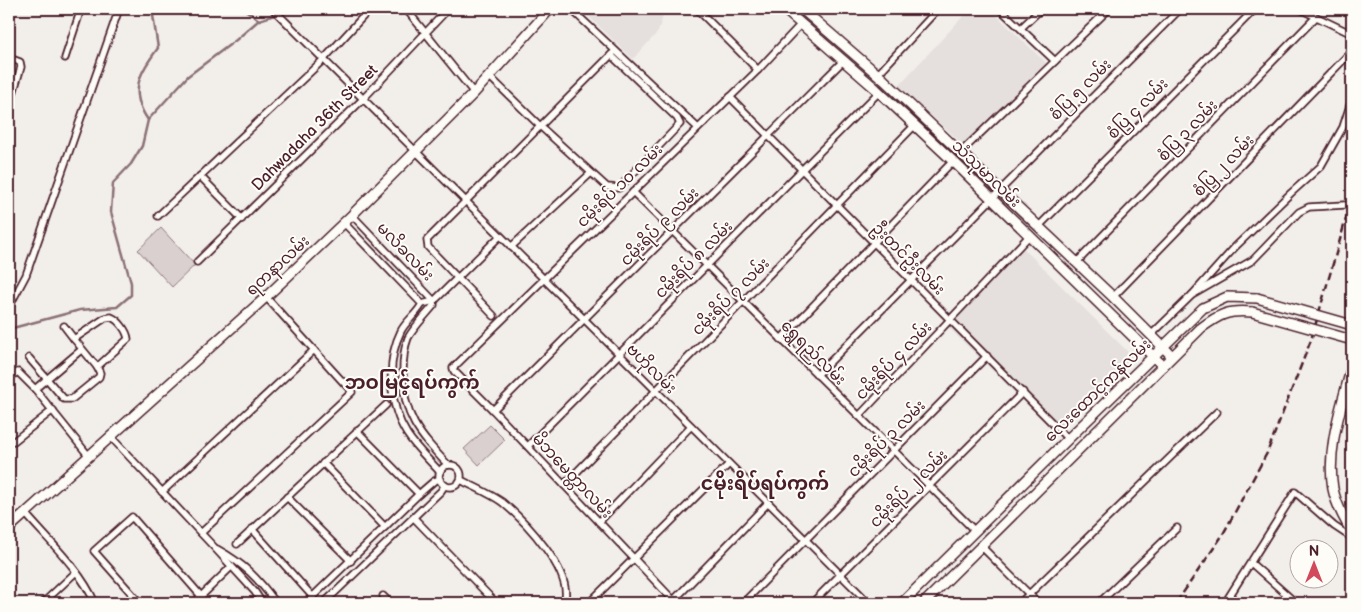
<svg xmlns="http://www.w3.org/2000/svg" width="1361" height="612" font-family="'Balsamiq Sans','Noto Sans Myanmar',sans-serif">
<rect width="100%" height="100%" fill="#f2efeb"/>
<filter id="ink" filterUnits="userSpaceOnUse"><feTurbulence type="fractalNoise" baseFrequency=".02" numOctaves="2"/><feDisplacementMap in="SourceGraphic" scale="10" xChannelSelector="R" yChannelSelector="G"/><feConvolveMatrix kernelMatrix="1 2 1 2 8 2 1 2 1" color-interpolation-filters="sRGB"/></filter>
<g filter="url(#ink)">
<g fill="#e5dfdd">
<path d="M581 9H665L658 32 633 59Z"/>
<path d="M970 9H990L1046 63 963 144 898 86Z"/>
<path d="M1019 244 1132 356 1056 433 942 321Z"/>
</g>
<g fill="#d9d0cf" stroke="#92787d">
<path d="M161 228 195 265 172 287 138 250Z"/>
<path d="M490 425 505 440 479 465 464 449Z"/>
</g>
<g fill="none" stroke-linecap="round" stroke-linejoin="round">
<g stroke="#8b6f75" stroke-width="2.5">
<path d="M244 9 259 20"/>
<path d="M148 120C128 91 140 73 158 48L152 9"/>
<path d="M9 329 80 310 117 307 131 295V283L111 212 113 183 131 164 142 146 148 120 188 76 236 40 259 20 293 9"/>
</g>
<g stroke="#4a1f2b" stroke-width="9">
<g id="street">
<path d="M273 9 869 603"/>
<path d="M406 9 474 93"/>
<path d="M571 9 698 128"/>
<path d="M697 9 758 70"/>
<path d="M1000 9 1055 61"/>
<path d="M1300 9 1352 34"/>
<path d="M1021 28 1041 9"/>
<path d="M9 58 20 62 21 67 9 107"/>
<path d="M65 58 81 9"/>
<path d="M878 74 938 9"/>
<path d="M489 76 540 126 607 187 619 188 680 124 677 118 611 55"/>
<path d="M730 97 1068 439"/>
<path d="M961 152 1109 9"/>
<path d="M200 176 242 219"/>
<path d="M633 192 975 531"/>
<path d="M352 215 434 301V305C426 315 414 327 408 338 404 348 403 362 403 372 402 416 420 435 448 465"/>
<path d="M158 216 323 60 370 9"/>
<path d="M344 223 422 304C417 314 406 321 401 331 386 361 389 406 407 434 416 448 429 460 440 472"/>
<path d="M1039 226 1255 9"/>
<path d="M511 247 591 173"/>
<path d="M197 262 363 99 448 9"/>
<path d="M1077 262 1316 17"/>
<path d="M1192 295 1235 247 1291 193 1321 166 1343 127 1352 99"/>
<path d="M1113 297 1352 51"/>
<path d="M422 304 434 301 500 236"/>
<path d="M9 307 26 275 119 9"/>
<path d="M494 316 428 247 427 240 615 51"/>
<path d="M111 317C119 320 127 331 128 339L97 367 74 339 105 318Z"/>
<path d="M64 326 74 339"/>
<path d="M1151 335 1192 295 1253 260 1299 212 1309 207 1345 205"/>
<path d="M781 339 953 161"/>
<path d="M29 358 64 399H72L99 377 100 373 97 367"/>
<path d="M817 375 1180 9"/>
<path d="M9 377 18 372 35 389 88 455"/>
<path d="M35 389 81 350"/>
<path d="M493 410 843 61"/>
<path d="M859 416 1030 235"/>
<path d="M357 431 419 494"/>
<path d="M110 436 213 546 255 592 262 603"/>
<path d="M9 441H14L53 410"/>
<path d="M528 446 879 92"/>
<path d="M323 463 385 527"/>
<circle cx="450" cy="476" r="11"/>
<path d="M461 480C474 487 489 493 502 502 524 520 575 573 564 603"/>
<path d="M564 485 915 125"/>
<path d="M162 492 314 350"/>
<path d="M287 497 351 561"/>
<path d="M25 513C48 540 81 570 95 603"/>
<path d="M414 518 496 603"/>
<path d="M599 522 691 426"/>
<path d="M252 529 313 597"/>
<path d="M201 533 352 392 266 297"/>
<path d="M237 544 386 405"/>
<path d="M981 546 1038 603"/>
<path d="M217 549C244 564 258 578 276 603"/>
<path d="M1251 563 1296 603"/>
<path d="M383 596 390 603"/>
<path d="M672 602 768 503"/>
<path d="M43 603 76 572"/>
<path d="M140 603 94 551 132 517 201 596"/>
<path d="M194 603 231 567"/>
<path d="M306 603 419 494 434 481 440 479"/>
<path d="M324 603 441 491 445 485"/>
<path d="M589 603 729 464"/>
<path d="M676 603 493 410 454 371 453 368 758 70 801 24"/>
<path d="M743 603 987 356"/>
<path d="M812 603 1023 392"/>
<path d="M1020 603 1217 412"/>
<path d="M1099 603 1177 528"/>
<path d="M1225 603 1295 492 1334 526 1352 538"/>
</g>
</g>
<g stroke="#4a1f2b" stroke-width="12">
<path id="secondary" d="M9 528 266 297 352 215 474 93 550 9"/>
</g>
<g stroke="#4a1f2b" stroke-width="12">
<g id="primary">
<path d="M784 9 876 89 953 161 1163 366"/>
<path d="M802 9 884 80 1113 297 1172 356"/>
<path d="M1352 366C1342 405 1326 448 1333 489 1336 504 1344 519 1352 532"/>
<path d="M902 603 1068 439 1203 308 1227 297 1257 298"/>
<path d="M924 603 1201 328C1220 314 1228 310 1252 312"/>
</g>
</g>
<use href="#street" stroke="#fdfcf7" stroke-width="5.5"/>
<use href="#secondary" stroke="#fdfcf7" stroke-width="9"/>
<use href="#primary" stroke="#fdfcf7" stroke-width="9"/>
<path stroke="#4a1f2b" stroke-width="2.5" stroke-dasharray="8 4" stroke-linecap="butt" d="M1176 603 1222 536 1267 453 1311 340 1352 198"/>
<g stroke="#4a1f2b" stroke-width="12" stroke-linecap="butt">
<g id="primary-bridge">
<path d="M1257 298 1352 325"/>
<path d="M1252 312 1352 340"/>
</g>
</g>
<use href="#primary-bridge" stroke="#fdfcf7" stroke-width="9"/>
</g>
</g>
<g text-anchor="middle" stroke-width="4" stroke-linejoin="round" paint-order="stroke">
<g font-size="16" fill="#4a1f2b" stroke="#fdfcf7">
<text transform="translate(1080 89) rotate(-45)" y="6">စံပြ ၅ လမ်း</text>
<text transform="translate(1137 108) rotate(-45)" y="6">စံပြ ၄ လမ်း</text>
<text transform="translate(314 127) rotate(-45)" y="6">Dahwadaha 36th Street</text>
<text transform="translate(1187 130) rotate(-46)" y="6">စံပြ ၃ လမ်း</text>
<text transform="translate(1223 165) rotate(-46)" y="6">စံပြ ၂ လမ်း</text>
<text transform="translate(987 173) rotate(44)" y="6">သံသုမာလမ်း</text>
<text transform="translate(619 185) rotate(-44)" y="6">ငမိုးရိပ် ၁၀ လမ်း</text>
<text transform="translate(659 226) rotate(-45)" y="6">ငမိုးရိပ် ၉ လမ်း</text>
<text transform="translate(406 251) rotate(46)" y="6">မလိခလမ်း</text>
<text transform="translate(909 258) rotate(45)" y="6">ဦးတင်ဦးလမ်း</text>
<text transform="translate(693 259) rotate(-45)" y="6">ငမိုးရိပ် ၈ လမ်း</text>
<text transform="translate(277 265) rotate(-43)" y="6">ရတနာလမ်း</text>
<text transform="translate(730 296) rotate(-45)" y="6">ငမိုးရိပ် ၇ လမ်း</text>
<text transform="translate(814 352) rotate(45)" y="6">ရွှေရည်လမ်း</text>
<text transform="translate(893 360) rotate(-46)" y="6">ငမိုးရိပ် ၄ လမ်း</text>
<text transform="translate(652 368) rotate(45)" y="6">ဗဟိုလမ်း</text>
<text transform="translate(1097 390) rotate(-44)" y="6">လေးထောင့်ကန်လမ်း</text>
<text transform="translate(886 438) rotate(-45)" y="6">ငမိုးရိပ် ၃ လမ်း</text>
<text transform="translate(573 475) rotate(47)" y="6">မိဘမေတ္တာလမ်း</text>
<text transform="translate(908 488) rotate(-45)" y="6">ငမိုးရိပ် ၂ လမ်း</text>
</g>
<g font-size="19" font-weight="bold" fill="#4a1f2b" stroke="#fdfcf7">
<text x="412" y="389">ဘဝမြင့်ရပ်ကွက်</text>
<text x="765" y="490">ငမိုးရိပ်ရပ်ကွက်</text>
</g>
</g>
<rect width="1361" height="612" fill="none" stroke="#fdfcf7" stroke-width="30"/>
<rect x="15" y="15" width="1331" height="582" fill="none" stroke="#4a1f2b" stroke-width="2" filter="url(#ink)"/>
<g transform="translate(1314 564)"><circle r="24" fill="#fdfcf7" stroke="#b5a4a5"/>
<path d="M0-4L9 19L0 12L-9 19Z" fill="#d1495b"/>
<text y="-8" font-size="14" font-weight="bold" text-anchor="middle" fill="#4a1f2b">N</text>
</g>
</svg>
